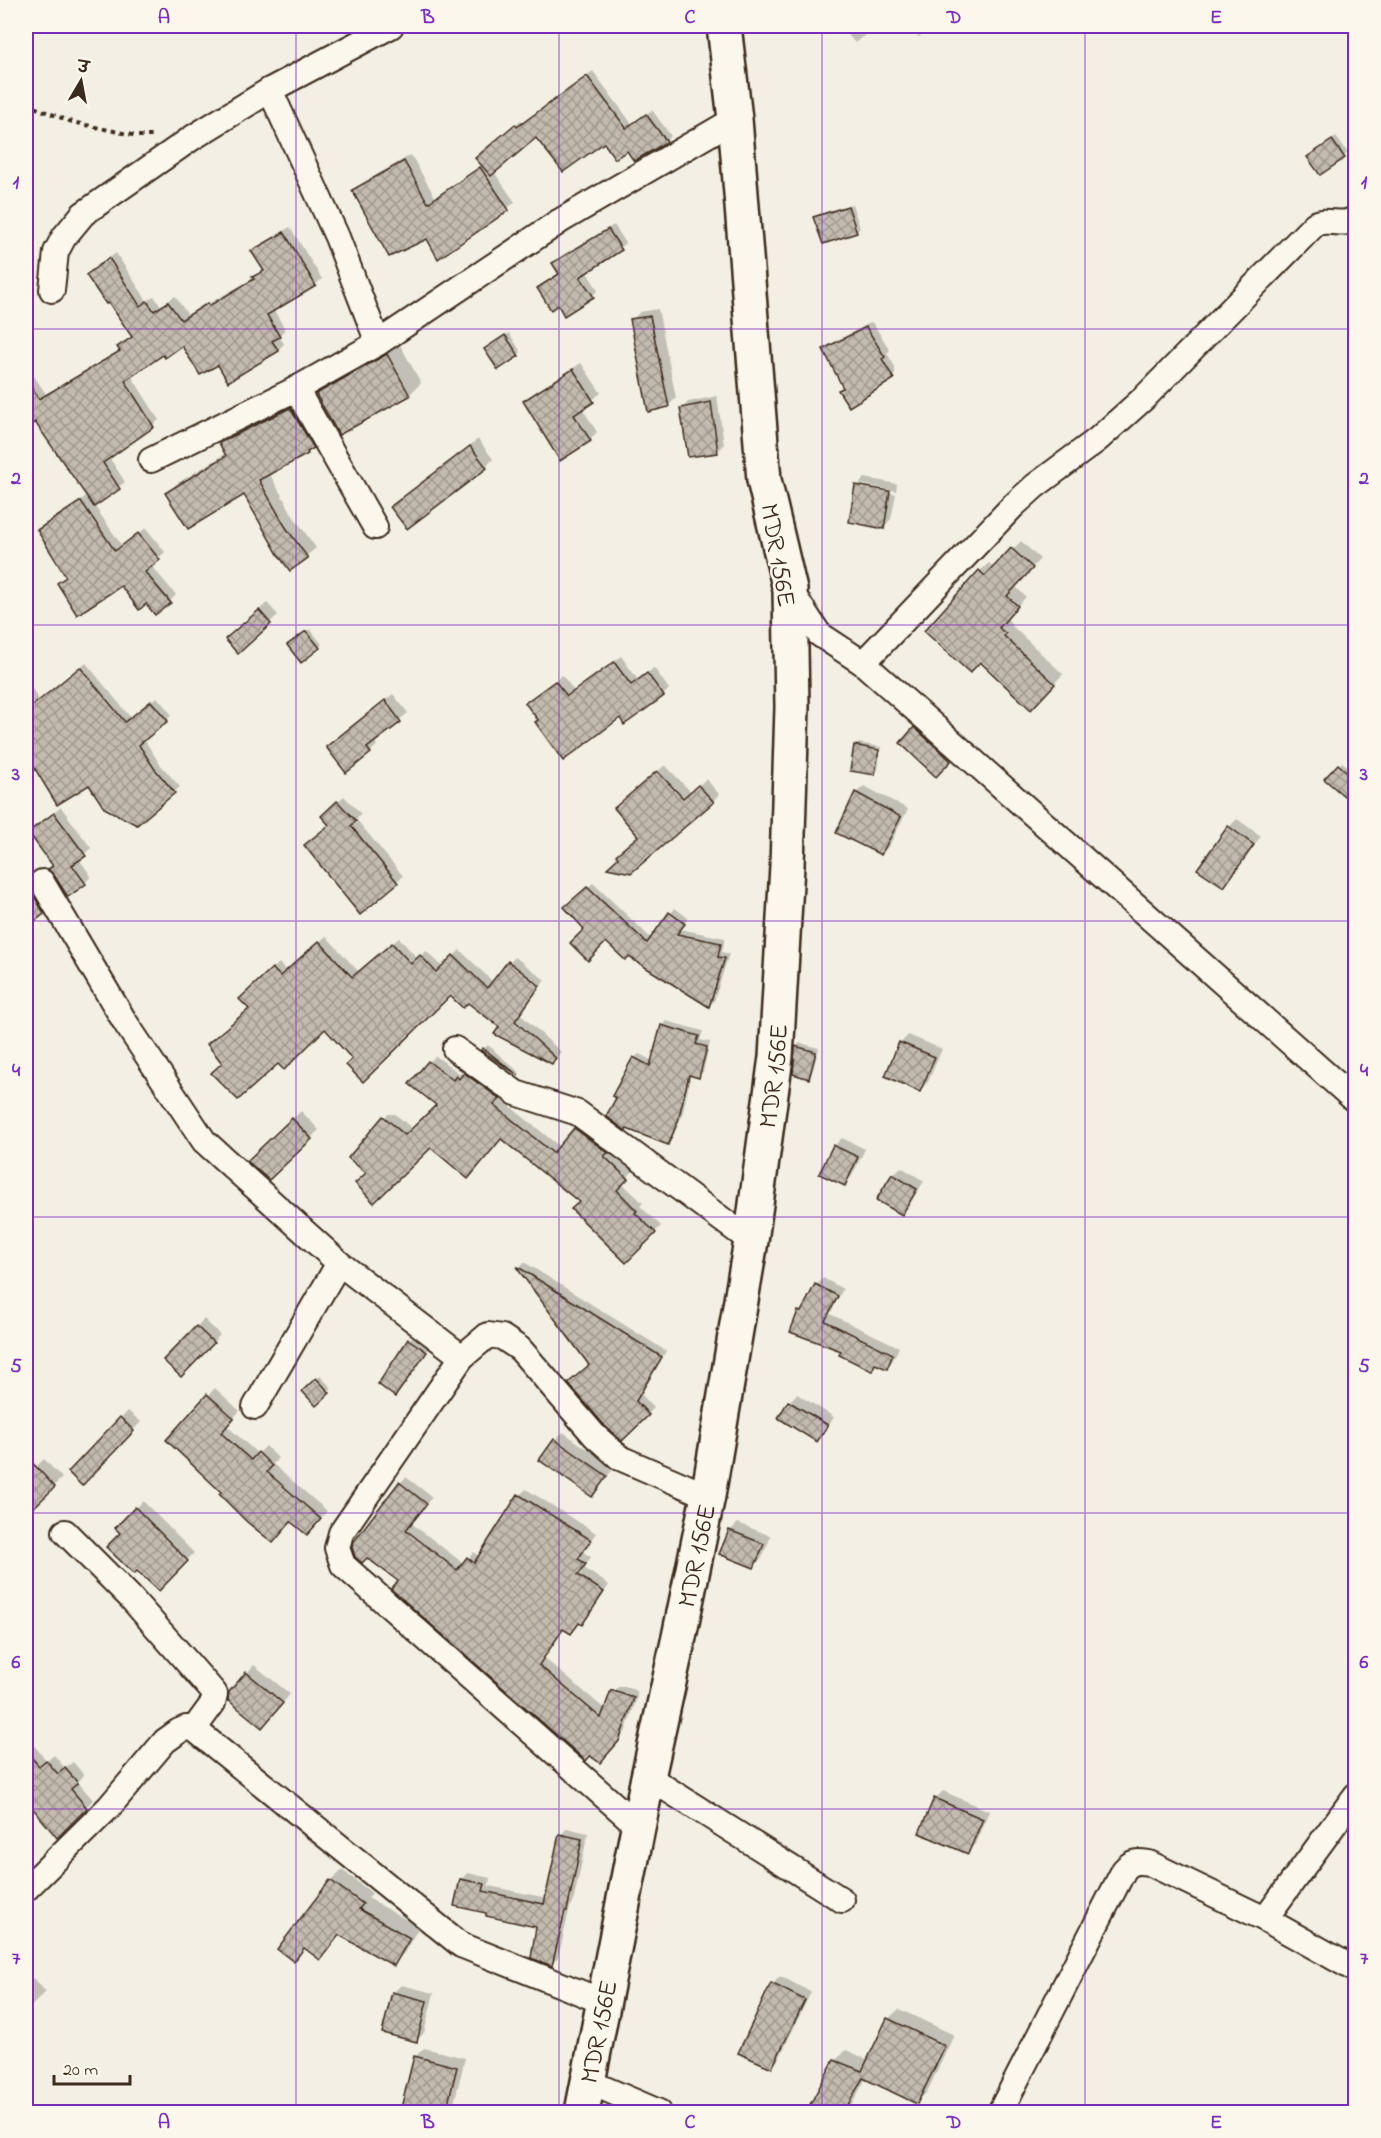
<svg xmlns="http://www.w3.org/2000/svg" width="1381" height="2138" font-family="'Indie Flower','Playpen Sans Deva',sans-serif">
<defs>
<pattern id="building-cross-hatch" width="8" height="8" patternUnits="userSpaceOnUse" patternTransform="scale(1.5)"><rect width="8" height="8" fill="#c3bbb0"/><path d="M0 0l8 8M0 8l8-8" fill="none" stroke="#a0988f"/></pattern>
</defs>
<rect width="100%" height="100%" fill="#f3efe4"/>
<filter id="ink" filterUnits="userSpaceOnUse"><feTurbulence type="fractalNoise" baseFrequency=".0167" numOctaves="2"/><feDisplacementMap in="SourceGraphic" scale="12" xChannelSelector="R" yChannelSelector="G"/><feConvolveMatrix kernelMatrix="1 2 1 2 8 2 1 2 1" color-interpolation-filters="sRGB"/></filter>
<g filter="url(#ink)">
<g fill="#0003">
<path d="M841 26H878L855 43Z"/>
<path d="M912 26H940L918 37Z"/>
<path d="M593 71 632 124 652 110 671 136 666 141 635 159 627 149 604 140 537 135 494 172 515 202 508 208 438 257 428 237 354 191 361 184 411 155 435 197 483 164 482 152 521 120 523 123Z"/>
<path d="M1336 137 1348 153 1321 173 1313 154Z"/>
<path d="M852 204 860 228 856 232 815 217 819 214Z"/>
<path d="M614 225 626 243 586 271 598 290 593 295 558 303 539 289 560 272 554 263 560 258Z"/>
<path d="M290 227 322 279 315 285 273 309 285 329 279 336 284 344 278 350 218 363 182 344 163 353 131 375 159 420 109 457 125 482 94 505 122 546 146 528 165 552 151 565 176 595 170 601 146 602 121 584H59L67 576 38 530 45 524 88 495 35 420 26 425V364L46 394 121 350 119 348 133 336 109 300 88 275 116 253 147 301 154 296 161 306 175 296 188 315 254 278 264 269 253 251 260 245Z"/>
<path d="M658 309 676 398 668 406 632 320 640 312Z"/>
<path d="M872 322 890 350 887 353 895 367V374L889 380 844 387 825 349 830 344Z"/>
<path d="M509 333 521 352 518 355 486 349Z"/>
<path d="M399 343 421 383 409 395H317L329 383Z"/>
<path d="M581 363 601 393 582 408 597 432 590 440 525 402 533 394Z"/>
<path d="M717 396 724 445 718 451 682 409 688 402Z"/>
<path d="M300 400 322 438 307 452 269 473 294 517 316 548 290 569 244 493H167L176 484 227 453 221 443 230 434Z"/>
<path d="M478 439 493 459 486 467 392 507Z"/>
<path d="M865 478 897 484 896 491 861 484V487L896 494 891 519 884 527 857 486Z"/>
<path d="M1021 541 1040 559 1015 586 1026 597 1006 618 1013 625 1012 626 1063 674 1040 699 980 660V571L989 563 995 568Z"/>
<path d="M267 603 278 615 238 651 235 631Z"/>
<path d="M310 629 322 644 319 647 293 642Z"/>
<path d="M621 656 638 680 654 668 669 689 663 695 620 716 539 720 527 703 562 675 574 691Z"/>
<path d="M86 663 131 718 157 697 172 715 144 739 159 763 180 787 137 824 89 783 31 760 26 764V679L39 700Z"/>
<path d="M393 694 408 713 374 740 377 745 370 752 328 747Z"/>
<path d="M918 725 954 756 936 775 902 743Z"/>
<path d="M859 743 881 747 878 770 874 773 855 746Z"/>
<path d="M1342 762 1356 773V781L1327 779Z"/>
<path d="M665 765 691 792 706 779 719 794 713 801 640 835 623 801Z"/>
<path d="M864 786 908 809 889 846 881 854 856 793Z"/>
<path d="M344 796 361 814 356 819 403 876 360 913 331 824 323 816Z"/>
<path d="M61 807 91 848 79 859 91 876 85 883 54 865 30 832Z"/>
<path d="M1237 819 1261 836 1223 886 1229 827Z"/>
<path d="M32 882 47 909 26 926V886Z"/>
<path d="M593 883 652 939 675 908 688 918 680 929 725 938 722 952 729 954 714 1001 709 1006 586 929 571 902Z"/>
<path d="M26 929 34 939 26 946Z"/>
<path d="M326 936 359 972 399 938 418 959 426 951 443 967 460 950 493 982 515 957 545 980 520 1014 561 1052 552 1062 501 1027 468 1001 450 994 354 1059 325 1027 278 1061 224 1063 251 1009 247 993 279 963 287 972Z"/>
<path d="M666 1021 703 1031 700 1040 710 1042 703 1072 698 1076 691 1074 682 1116 672 1139 668 1143 618 1097 634 1058 639 1054 653 1061 662 1026Z"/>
<path d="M908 1035 942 1049 928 1082 920 1090 901 1043Z"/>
<path d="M800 1043 819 1048 812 1073 809 1077 794 1073 797 1046Z"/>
<path d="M488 1045 520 1073 518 1075 483 1050Z"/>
<path d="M436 1056 460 1074 463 1071 466 1073 471 1067 505 1092 500 1098 560 1147 582 1122 633 1171 622 1183 643 1203 640 1206 661 1226 626 1261 581 1202 502 1138 430 1146 368 1172 381 1121 388 1114H395L413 1129 438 1105 429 1062Z"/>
<path d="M301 1111 319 1130 269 1178 249 1161Z"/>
<path d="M842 1138 865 1149 852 1176 844 1184 834 1146Z"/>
<path d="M901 1167 924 1181 909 1206 901 1213 893 1175Z"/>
<path d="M524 1262 666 1351 641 1394 654 1408 622 1439 591 1365 519 1268Z"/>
<path d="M823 1278 843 1289 830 1314 899 1347 893 1360 887 1367 877 1363 872 1369 843 1350 799 1312 806 1305 817 1285Z"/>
<path d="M204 1319 220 1335 181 1375 165 1360Z"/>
<path d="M412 1337 429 1348 395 1395 409 1340Z"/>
<path d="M320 1376 332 1388 316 1403 304 1391Z"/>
<path d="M215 1388 240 1411 226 1425 258 1454 266 1446 278 1458 273 1464 327 1511 314 1526 292 1520 223 1492 168 1440Z"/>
<path d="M797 1394 834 1417 825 1432 817 1440 789 1402Z"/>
<path d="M128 1411 141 1422 82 1483 70 1472Z"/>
<path d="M563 1432 614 1468 592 1495 555 1440Z"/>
<path d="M44 1459 62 1478 33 1506 26 1498V1477Z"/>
<path d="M406 1477 432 1497 411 1523 464 1564 474 1552 480 1557 520 1495 526 1489 596 1533 583 1552 591 1557 584 1568 609 1585 588 1617 582 1624 580 1622 571 1632 565 1628 544 1658 606 1710 612 1694 618 1687H626L637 1691V1698L625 1733 606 1755 400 1581V1483Z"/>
<path d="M143 1501 194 1553 158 1589 117 1528Z"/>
<path d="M738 1523 771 1536 762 1558 754 1566 730 1531Z"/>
<path d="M254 1665 290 1694 270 1719 247 1673Z"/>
<path d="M31 1742 47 1761 54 1755 65 1768 73 1762 84 1775 78 1782 93 1800 57 1836 26 1798V1747Z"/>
<path d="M943 1791 989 1811 975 1844 967 1852 935 1799Z"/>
<path d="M567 1828 588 1833 573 1903 570 1907 558 1958 552 1964 538 1926 461 1879 468 1873 490 1878 489 1886 547 1898 561 1835Z"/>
<path d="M342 1870 372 1893 368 1898 419 1927 404 1953 394 1964 340 1934 320 1958 306 1947 293 1960 279 1949 332 1881Z"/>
<path d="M780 1976 811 1992 779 2059 772 2067 773 1984Z"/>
<path d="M33 1978 46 1992 26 2011V1985Z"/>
<path d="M401 1985 434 1993 424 2033 417 2040 393 1993Z"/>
<path d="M899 2009 954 2035 927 2092 917 2102 866 2078 848 2112H808L835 2061 846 2050 869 2060 888 2019Z"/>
<path d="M424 2048 465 2058 452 2112H401L415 2057Z"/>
</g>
<g fill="url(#building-cross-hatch)" stroke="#3b2a1e" stroke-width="1.5">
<path d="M587 76 626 128 646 114 667 142 634 161 627 151 615 159 604 143 563 172 536 138 491 176 475 158 515 124 517 127Z"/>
<path d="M1332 140 1345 158 1320 175 1307 157Z"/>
<path d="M404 161 428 203 480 167 509 210 438 259 427 239 389 257 352 190Z"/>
<path d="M848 206 857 233 823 244 813 217Z"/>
<path d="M608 229 622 250 580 277 594 297 564 316 558 305 551 310 537 288 559 274 552 263Z"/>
<path d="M284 232 316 286 267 315 280 337 272 341 279 351 228 382 218 365 200 375 182 346 165 358 163 355 125 381 154 427 103 463 120 489 94 507 35 422 26 429V380L39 399 120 351 117 347 132 337 109 303 106 304 86 275 109 258 140 306 147 301 154 311 168 302 181 320 208 303 209 306 254 279 252 277 264 271 251 251Z"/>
<path d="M650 316 669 407 648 412 630 319Z"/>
<path d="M866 327 885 357 882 359 894 379 849 407 838 390 843 388 823 349Z"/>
<path d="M505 335 519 356 498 370 484 349Z"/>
<path d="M387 354 410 396 339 435 316 394Z"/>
<path d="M573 369 594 402 574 415 591 441 560 461 523 401Z"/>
<path d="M711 402 718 453 688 457 680 408Z"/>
<path d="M290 408 314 448 307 452 308 454 259 480 285 526 308 558 290 571 279 556 244 495 188 529 165 493 226 456 219 443Z"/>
<path d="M470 446 487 468 407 529 390 507Z"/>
<path d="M855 485 890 491 884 529 849 522Z"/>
<path d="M81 501 115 551 138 533 160 560 145 572 171 603 155 615 146 604 139 610 121 586 77 615 57 583 66 577 37 530Z"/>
<path d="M1011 548 1033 568 1007 596 1018 606 999 628 1006 634 1004 636 1055 684 1031 710 980 662 970 673 924 631 979 570 985 576Z"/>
<path d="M259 610 271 624 238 654 225 639Z"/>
<path d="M306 631 320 648 301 663 287 645Z"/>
<path d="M614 662 631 685 647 673 664 696 624 725 620 718 563 761 535 722 538 720 525 703 555 681 567 696Z"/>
<path d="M80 667 125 722 151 701 168 721 139 745 154 768 175 793 137 825 104 808 89 785 57 805 26 754V711Z"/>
<path d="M385 700 401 722 367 748 371 753 346 773 326 747Z"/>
<path d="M914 727 951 761 936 777 900 743Z"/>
<path d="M854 745 879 750 875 775 850 771Z"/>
<path d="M1338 764 1356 780V782L1344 796 1324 779Z"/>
<path d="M657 771 683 798 698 785 714 802 631 873 607 868 618 858 616 855 638 836 614 808Z"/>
<path d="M855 792 901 817 881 855 836 833Z"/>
<path d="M337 801 356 821 351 826 398 883 360 915 304 845 329 825 321 816Z"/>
<path d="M54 813 86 856 72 865 86 884 68 897 54 875 48 869 53 866 28 832Z"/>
<path d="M1228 826 1254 845 1224 887 1197 869Z"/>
<path d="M28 884 44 914 26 928V886Z"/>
<path d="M587 887 647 943 669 912 685 924 677 934 721 943 718 957 725 958 709 1007 629 957 625 960 606 942 588 961 570 943 584 929 564 907Z"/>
<path d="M319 941 352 977 392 943 411 964 420 955 436 972 453 955 487 988 508 961 540 986 515 1021 556 1058 552 1064 494 1034 499 1027 468 1003 463 1008 450 996 363 1082 346 1065 352 1059 325 1029 284 1070 278 1064 238 1100 211 1073 222 1063 207 1044 249 1009 239 999 272 968 280 976Z"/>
<path d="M661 1025 699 1036 696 1044 707 1047 699 1078 689 1075 678 1121 668 1145 627 1129 626 1131 606 1116 616 1098 612 1096 633 1057 650 1066Z"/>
<path d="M899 1042 935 1057 920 1092 885 1076Z"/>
<path d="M795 1046 816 1052 809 1079 793 1074Z"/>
<path d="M483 1048 519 1076 481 1050Z"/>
<path d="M428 1061 453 1080 456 1076 459 1079 464 1073 500 1099 494 1105 553 1153 574 1128 608 1153 604 1156 628 1179 617 1190 637 1211 635 1213 656 1233 626 1263 571 1209 579 1202 501 1139 468 1179 431 1148 374 1203 355 1183 366 1173 348 1158 383 1116 405 1135 436 1105 409 1084Z"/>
<path d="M292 1118 312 1139 269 1180 247 1161Z"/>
<path d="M833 1145 858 1157 845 1186 819 1174Z"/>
<path d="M892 1174 917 1189 902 1215 876 1200Z"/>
<path d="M518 1267 662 1357 636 1401 649 1415 622 1441 605 1426 568 1383 589 1365 517 1268Z"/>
<path d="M815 1284 838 1296 825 1321 893 1354 887 1369 875 1364 872 1371 839 1355 841 1351 790 1332 798 1311 801 1312Z"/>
<path d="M196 1326 214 1343 181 1377 163 1360Z"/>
<path d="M408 1339 427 1352 395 1397 378 1384Z"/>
<path d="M316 1378 330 1393 316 1406 302 1391Z"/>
<path d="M207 1394 234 1418 221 1433 251 1460 258 1452 272 1466 267 1472 321 1519 307 1535 291 1522 273 1543 247 1522 219 1494 221 1492 166 1440Z"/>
<path d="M788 1401 828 1425 817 1442 778 1418Z"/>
<path d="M120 1417 134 1431 82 1486 68 1472Z"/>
<path d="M554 1439 607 1476 592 1497 539 1460Z"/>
<path d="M26 1456 55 1487 26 1515Z"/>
<path d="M399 1482 427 1504 406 1530 457 1570 467 1557 474 1563 518 1494 591 1540 578 1559 586 1564 578 1575 604 1592 582 1625 579 1623 571 1634 563 1629 539 1665 601 1718 611 1690 634 1698 619 1741 600 1763 590 1756 586 1761 391 1589 398 1581 367 1558 362 1563 355 1557 352 1547 354 1541Z"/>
<path d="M135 1507 188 1561 159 1591 137 1571 134 1574 106 1547 120 1533 115 1528Z"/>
<path d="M729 1530 764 1544 754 1568 719 1554Z"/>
<path d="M246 1672 283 1703 262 1728 228 1700 229 1692Z"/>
<path d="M26 1751 39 1766 46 1760 58 1774 65 1768 78 1783 71 1789 87 1808 57 1838 26 1800Z"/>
<path d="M934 1798 983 1819 968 1854 919 1833Z"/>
<path d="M559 1834 582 1839 567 1911H565L552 1966 531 1958 536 1927 486 1916V1913L454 1906 460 1879 485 1884 483 1891 544 1904Z"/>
<path d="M330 1880 363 1904 359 1909 410 1938 394 1966 339 1935 320 1960 304 1948 294 1962 277 1949Z"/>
<path d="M771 1983 805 2000 772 2068 738 2053Z"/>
<path d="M392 1992 427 2001 417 2042 382 2033Z"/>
<path d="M887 2018 945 2046 917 2104 863 2078 844 2112H806L834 2060 862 2071Z"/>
<path d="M414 2056 457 2067 446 2112H400Z"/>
</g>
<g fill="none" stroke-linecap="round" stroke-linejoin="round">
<g stroke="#3b2a1e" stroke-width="28">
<g id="street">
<path d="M270 90 337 237 378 343"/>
<path d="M52 290 56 252 64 237 83 214 192 138 270 90 391 26"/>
<path d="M296 389 375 527"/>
<path d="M151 460 296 389 378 343 560 221 735 119"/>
<path d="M790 590 819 634 863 663 1356 1101"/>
<path d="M863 663 1013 506 1035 486 1097 440 1144 398 1315 224C1328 217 1345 229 1356 217"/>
<path d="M42 882 125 1022 204 1141 339 1263 462 1357"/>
<path d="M455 1049 516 1093 578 1113 751 1241"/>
<path d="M255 1407 339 1263"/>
<path d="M65 1532 130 1597 210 1688 215 1694 213 1703 194 1729"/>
<path d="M648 1777 842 1900"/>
<path d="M638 1826 343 1565 337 1548 341 1533 462 1357 488 1335 502 1337 520 1349 595 1436 620 1458 708 1496"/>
<path d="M26 1889 109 1807 165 1741 179 1731 186 1728 194 1729 461 1945 604 2002"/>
<path d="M1265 1919 1356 1795"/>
<path d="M589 2082 659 2112"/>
<path d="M1000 2112 1124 1870C1132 1861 1137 1861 1149 1863L1265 1919 1356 1970"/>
</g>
</g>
<g stroke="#3b2a1e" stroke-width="38">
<g id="secondary">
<path id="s1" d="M582 2112 648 1777 679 1637 708 1496 751 1241 776 1057 787 866 792 707 790 590 764 480 735 119 724 26"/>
</g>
</g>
<path stroke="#3b2a1e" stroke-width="4" stroke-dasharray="4.5 4.5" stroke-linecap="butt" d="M26 104 72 122 137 136H152"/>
<use href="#street" stroke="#fbf7ec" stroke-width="24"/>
<use href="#secondary" stroke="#fbf7ec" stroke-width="33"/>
</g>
</g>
<path fill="none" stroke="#7b2cbf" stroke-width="1.5" stroke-opacity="0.55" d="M296 26V2112M559 26V2112M822 26V2112M1085 26V2112M26 329H1356M26 625H1356M26 921H1356M26 1217H1356M26 1513H1356M26 1809H1356"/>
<g text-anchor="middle" stroke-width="5" stroke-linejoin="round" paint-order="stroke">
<g font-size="26" fill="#3b2a1e" stroke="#fbf7ec">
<text transform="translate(779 555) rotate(80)" y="9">MDR 156E</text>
<text dy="9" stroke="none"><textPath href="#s1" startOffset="1054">MDR 156E</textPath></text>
<text dy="9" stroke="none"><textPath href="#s1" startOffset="568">MDR 156E</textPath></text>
<text dy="9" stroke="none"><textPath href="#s1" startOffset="82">MDR 156E</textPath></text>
</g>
</g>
<rect width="1381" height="2138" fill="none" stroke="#fbf7ec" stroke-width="66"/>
<g transform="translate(81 81) rotate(10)" stroke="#fbf7ec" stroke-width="4.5" paint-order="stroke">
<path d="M0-4.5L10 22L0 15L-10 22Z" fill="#3b2a1e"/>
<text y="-9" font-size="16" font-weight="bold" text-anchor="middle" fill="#3b2a1e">उ</text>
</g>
<path d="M54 2075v9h76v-9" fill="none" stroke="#3b2a1e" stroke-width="3"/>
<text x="63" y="2075" font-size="18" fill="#3b2a1e" stroke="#fbf7ec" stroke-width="4.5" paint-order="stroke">20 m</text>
<rect x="33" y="33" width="1315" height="2072" fill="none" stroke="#7b2cbf" stroke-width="2"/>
<g font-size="20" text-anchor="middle" font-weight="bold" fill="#7b2cbf">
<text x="164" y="23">A</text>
<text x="428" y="23">B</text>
<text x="690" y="23">C</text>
<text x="954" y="23">D</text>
<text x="1216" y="23">E</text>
<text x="16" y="188">1</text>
<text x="1364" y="188">1</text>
<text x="16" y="484">2</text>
<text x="1364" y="484">2</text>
<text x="16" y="780">3</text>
<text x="1364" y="780">3</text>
<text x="16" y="1076">4</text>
<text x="1364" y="1076">4</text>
<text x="16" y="1372">5</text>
<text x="1364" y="1372">5</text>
<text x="16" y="1668">6</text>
<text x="1364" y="1668">6</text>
<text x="16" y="1964">7</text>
<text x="1364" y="1964">7</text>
<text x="164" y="2128">A</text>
<text x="428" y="2128">B</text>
<text x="690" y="2128">C</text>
<text x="954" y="2128">D</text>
<text x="1216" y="2128">E</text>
</g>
</svg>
